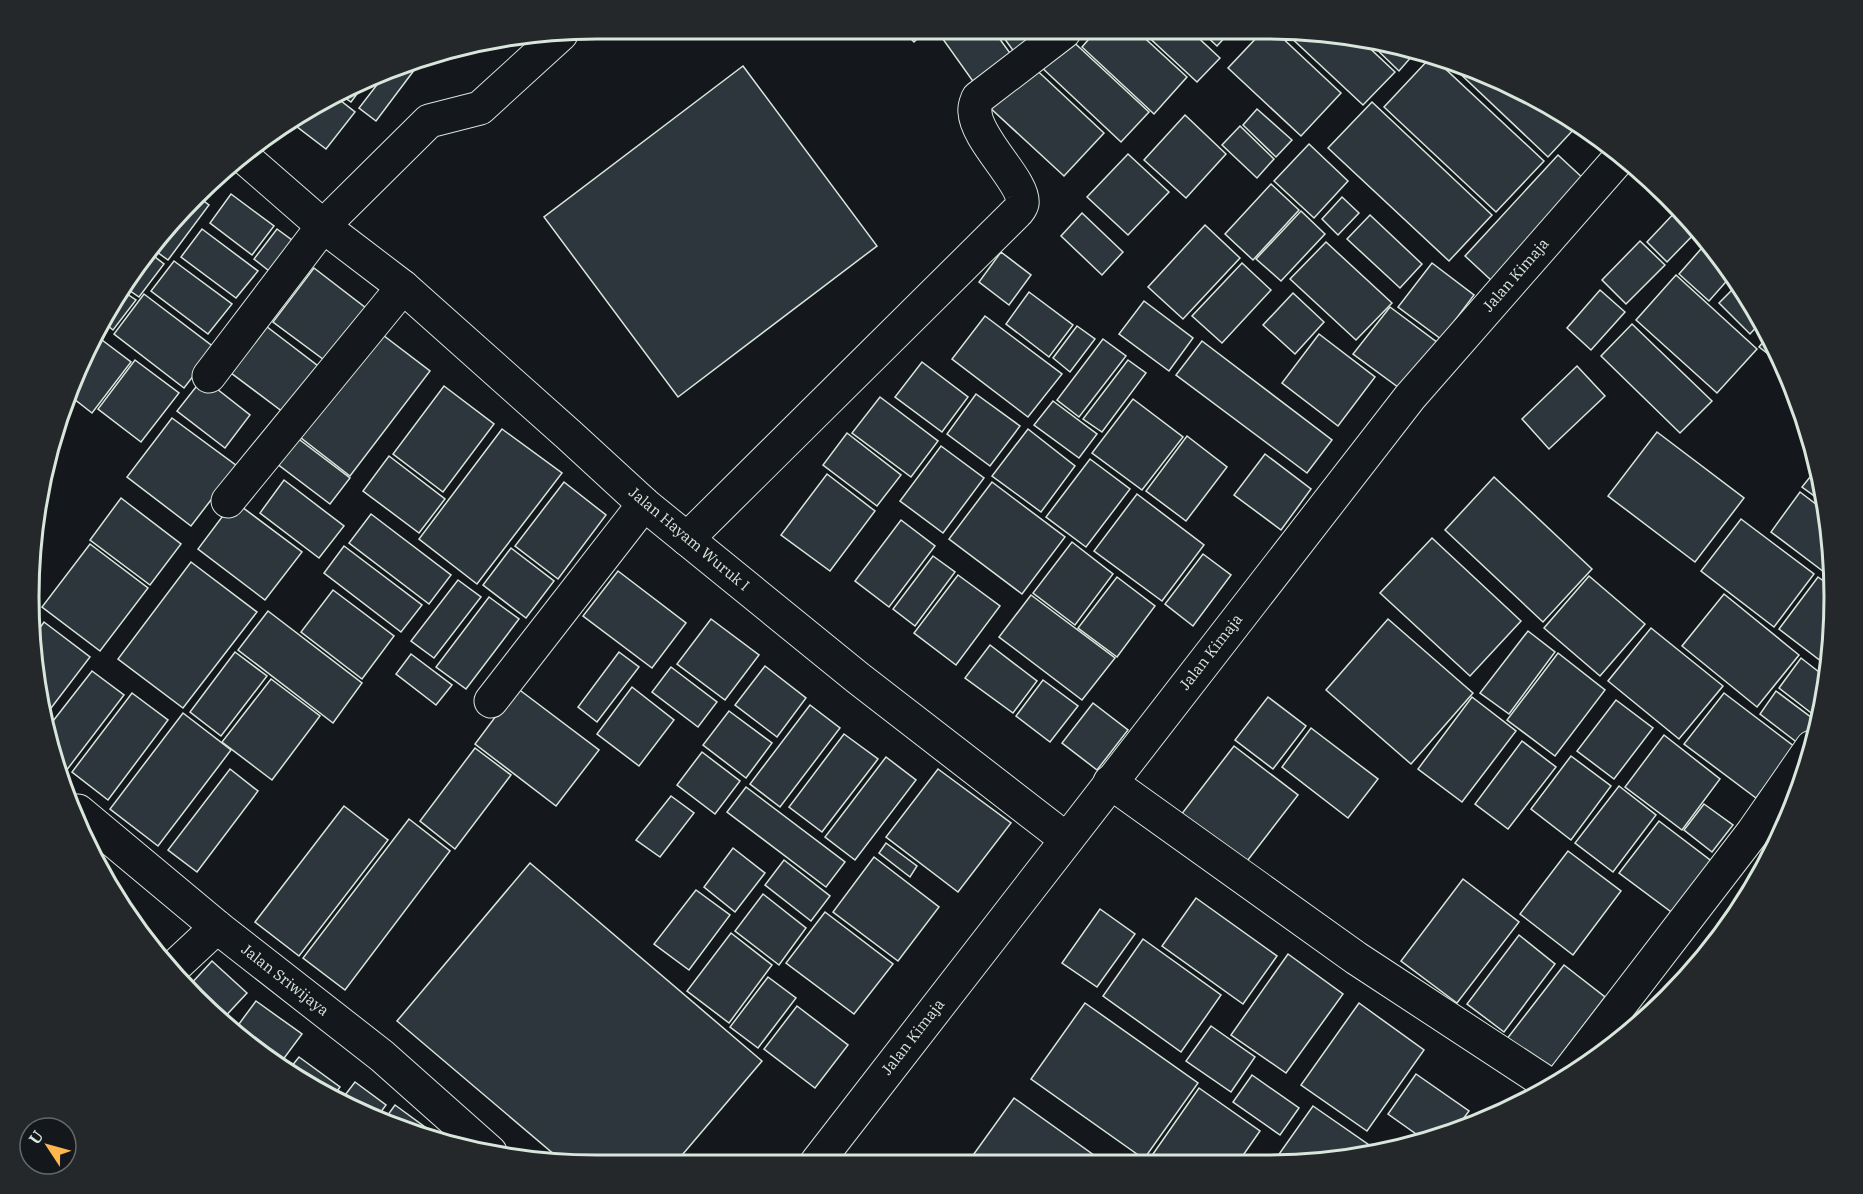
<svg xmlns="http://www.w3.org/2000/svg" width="1863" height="1194" font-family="'IBM Plex Serif',serif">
<rect width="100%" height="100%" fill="#14181c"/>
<g fill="#2c363c" stroke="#d8e6dc" stroke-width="1.5">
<path d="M903 31H925L914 42Z"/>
<path d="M945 31H994L1015 60 977 87 940 35Z"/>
<path d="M999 31 1058 32 1020 60Z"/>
<path d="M1095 32H1138L1187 77 1154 114 1082 47Z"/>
<path d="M1143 32H1192L1220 58 1197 82Z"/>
<path d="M1203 33H1229L1217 46Z"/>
<path d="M1261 33H1277L1341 93 1301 136 1228 68Z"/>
<path d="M1286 33H1341L1360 39 1395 72 1363 105Z"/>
<path d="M1066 35 1149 112 1121 142 1038 64Z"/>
<path d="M1369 42 1413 55 1399 71Z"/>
<path d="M424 57 376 121 359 108 386 73 415 59Z"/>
<path d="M1428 60 1439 63 1544 161 1496 212 1384 107Z"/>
<path d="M1028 62 1104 133 1064 176 988 106Z"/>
<path d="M743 66 877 246 678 397 544 217Z"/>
<path d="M1453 67 1517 87 1576 127 1548 157Z"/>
<path d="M365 83 351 102 341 95Z"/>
<path d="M336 97 355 112 326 149 296 126 307 112Z"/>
<path d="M1372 102 1492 215 1449 261 1328 148Z"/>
<path d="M1257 109 1292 140 1276 157 1243 125Z"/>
<path d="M1185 115 1226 154 1186 198 1144 160Z"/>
<path d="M1240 126 1274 159 1257 178 1222 145Z"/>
<path d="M1309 144 1348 181 1314 218 1274 181Z"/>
<path d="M1128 154 1169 192 1128 235 1087 197Z"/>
<path d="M1558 155 1586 181 1492 281 1465 256Z"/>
<path d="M1271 184 1299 210 1253 260 1225 234Z"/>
<path d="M231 194 274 226 252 255 210 223Z"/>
<path d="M1342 197 1359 213 1338 235 1322 219Z"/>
<path d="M201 199 209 205 168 260 150 247Z"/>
<path d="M1678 209 1698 230 1667 262 1647 242Z"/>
<path d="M1301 211 1325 234 1281 281 1256 259Z"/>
<path d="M1082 213 1123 252 1102 275 1061 236Z"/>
<path d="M1370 215 1422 264 1400 288 1347 239Z"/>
<path d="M1205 225 1240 258 1183 319 1148 287Z"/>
<path d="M202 229 258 271 236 298 181 257Z"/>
<path d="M277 229 296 243 273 274 254 259Z"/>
<path d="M1640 241 1665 265 1626 304 1602 280Z"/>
<path d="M1708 241 1717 251 1732 275 1709 301 1679 274Z"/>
<path d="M1326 242 1392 303 1356 340 1290 279Z"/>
<path d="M146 250 164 264 139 297 126 288Z"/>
<path d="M1001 252 1031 275 1009 305 979 282Z"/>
<path d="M174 261 232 304 208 334 151 291Z"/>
<path d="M1242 263 1271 290 1222 343 1192 316Z"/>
<path d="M1432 263 1474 295 1441 339 1398 307Z"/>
<path d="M314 268 375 315 335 368 273 322Z"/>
<path d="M1676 275 1757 349 1717 393 1636 320Z"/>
<path d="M1738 284 1761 322 1750 334 1719 303Z"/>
<path d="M1600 290 1625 312 1591 350 1567 328Z"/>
<path d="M124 292 136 300 113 330 107 325Z"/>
<path d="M1029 292 1073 325 1049 357 1006 324Z"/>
<path d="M1293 293 1324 322 1295 354 1263 325Z"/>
<path d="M144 294 215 348 184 388 114 334Z"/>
<path d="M1144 301 1193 338 1169 371 1119 334Z"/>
<path d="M1390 307 1438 343 1402 390 1353 354Z"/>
<path d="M985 316 1062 374 1028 417 952 359Z"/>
<path d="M258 320 322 369 287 415 223 367Z"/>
<path d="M1632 324 1712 401 1680 433 1601 356Z"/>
<path d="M1077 326 1095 339 1070 372 1053 358Z"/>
<path d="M375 329 430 371 350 476 296 434Z"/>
<path d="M1319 334 1375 377 1338 426 1282 383Z"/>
<path d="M1769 335 1776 345 1784 366 1759 347Z"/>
<path d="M1103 339 1126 356 1079 417 1057 400Z"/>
<path d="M102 340 131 362 92 413 69 395 88 359Z"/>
<path d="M1202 341 1332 440 1307 473 1176 375Z"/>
<path d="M135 360 179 393 141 442 98 409Z"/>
<path d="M1128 360 1146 373 1102 432 1083 419Z"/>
<path d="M922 362 968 397 942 432 895 397Z"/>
<path d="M1577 366 1605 396 1549 449 1522 419Z"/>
<path d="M203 378 250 415 225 448 177 411Z"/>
<path d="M444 386 494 424 443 492 393 454Z"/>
<path d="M976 394 1020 426 990 466 947 434Z"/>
<path d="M880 397 938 441 911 477 852 433Z"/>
<path d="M1133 399 1183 437 1142 490 1092 453Z"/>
<path d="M1053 401 1097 434 1079 458 1034 425Z"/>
<path d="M172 418 237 466 191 526 127 477Z"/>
<path d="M502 429 562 473 477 584 419 539Z"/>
<path d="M1028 429 1075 466 1041 512 992 476Z"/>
<path d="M1657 432 1744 498 1695 562 1608 496Z"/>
<path d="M847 433 901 475 877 506 823 465Z"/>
<path d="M292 434 350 478 330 504 272 460Z"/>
<path d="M1187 436 1227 467 1186 521 1146 491Z"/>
<path d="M941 446 984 478 943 533 900 501Z"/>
<path d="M1265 454 1311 489 1281 530 1234 495Z"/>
<path d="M389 456 445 499 419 533 363 491Z"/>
<path d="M1090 459 1130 489 1086 547 1046 517Z"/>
<path d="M1818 467 1824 503 1802 487Z"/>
<path d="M827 474 875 511 830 571 781 535Z"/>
<path d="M1494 477 1592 569 1543 622 1445 530Z"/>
<path d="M284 480 344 526 319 558 260 513Z"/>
<path d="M564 482 606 515 558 579 515 546Z"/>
<path d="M992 482 1065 537 1022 594 949 539Z"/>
<path d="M1800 492 1825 511 1833 559 1824 572 1771 532Z"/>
<path d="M1137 494 1204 545 1162 601 1094 551Z"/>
<path d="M121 498 181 544 150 585 90 540Z"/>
<path d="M234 501 302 552 265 600 198 549Z"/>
<path d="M371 514 451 575 429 604 349 543Z"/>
<path d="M1741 519 1814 574 1774 627 1701 571Z"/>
<path d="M901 520 935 546 889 607 855 581Z"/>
<path d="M1432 538 1521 621 1470 676 1380 593Z"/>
<path d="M1072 542 1113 574 1075 625 1033 593Z"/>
<path d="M90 544 148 588 100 651 42 607Z"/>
<path d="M344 546 422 605 401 632 324 573Z"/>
<path d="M511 548 554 581 526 618 483 585Z"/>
<path d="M1203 554 1231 575 1193 626 1165 604Z"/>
<path d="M933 556 955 572 915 626 893 609Z"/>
<path d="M191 562 257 612 183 708 118 659Z"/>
<path d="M618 571 686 623 652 668 583 616Z"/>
<path d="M958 575 1000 606 956 665 914 633Z"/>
<path d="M1589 576 1645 624 1600 676 1544 628Z"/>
<path d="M1117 577 1155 606 1117 657 1078 628Z"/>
<path d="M1818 577 1832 587 1830 668 1779 629Z"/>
<path d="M458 580 481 597 434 658 411 641Z"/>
<path d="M333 590 394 636 362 679 301 632Z"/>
<path d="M1724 594 1799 655 1757 707 1682 646Z"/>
<path d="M1031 595 1115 658 1082 700 999 637Z"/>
<path d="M489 597 519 619 466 689 436 667Z"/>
<path d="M268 611 362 683 333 723 238 650Z"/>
<path d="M711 619 759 655 725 700 677 664Z"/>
<path d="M1388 619 1473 693 1411 764 1326 690Z"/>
<path d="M44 622 90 657 45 716 37 632Z"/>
<path d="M1651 628 1723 686 1679 739 1608 681Z"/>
<path d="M1528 631 1555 652 1509 714 1480 693Z"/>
<path d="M990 645 1037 681 1013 713 965 678Z"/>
<path d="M235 652 267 676 221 736 190 712Z"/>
<path d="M619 652 639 667 597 722 578 707Z"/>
<path d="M1558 653 1605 690 1555 756 1507 720Z"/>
<path d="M411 654 452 685 436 705 396 674Z"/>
<path d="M1801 658 1828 679 1819 719 1779 688Z"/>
<path d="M765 666 806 698 777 737 735 705Z"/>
<path d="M671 667 717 702 698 727 652 692Z"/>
<path d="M92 671 124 695 66 771 57 764 48 744 46 730Z"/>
<path d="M271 679 320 716 272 780 222 742Z"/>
<path d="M1043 680 1078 706 1050 742 1016 716Z"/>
<path d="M632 687 674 720 639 766 597 734Z"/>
<path d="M517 688 599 750 556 806 475 744Z"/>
<path d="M1776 691 1816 721 1799 744 1760 714Z"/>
<path d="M132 693 168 720 108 800 72 772Z"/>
<path d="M1724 693 1795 747 1756 798 1684 744Z"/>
<path d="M1268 697 1306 726 1273 769 1235 740Z"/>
<path d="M1472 697 1516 731 1462 802 1418 769Z"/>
<path d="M1616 700 1653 728 1614 779 1577 751Z"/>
<path d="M1093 703 1128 730 1097 770 1062 743Z"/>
<path d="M810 705 840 728 780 807 750 784Z"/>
<path d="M729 711 772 743 746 778 703 745Z"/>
<path d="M183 713 231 750 158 846 110 809Z"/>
<path d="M1311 728 1378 779 1348 818 1282 767Z"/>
<path d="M844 734 878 759 822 832 789 807Z"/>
<path d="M1664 735 1720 779 1682 830 1625 787Z"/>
<path d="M1522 741 1556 767 1508 829 1475 804Z"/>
<path d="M1234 746 1298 795 1241 869 1177 820Z"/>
<path d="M475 748 511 775 455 849 420 821Z"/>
<path d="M702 752 740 781 715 814 677 785Z"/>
<path d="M1571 756 1611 786 1571 840 1531 809Z"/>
<path d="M886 757 916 780 855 860 825 837Z"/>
<path d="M230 769 258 791 197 872 168 850Z"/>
<path d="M938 769 1011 823 958 892 886 837Z"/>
<path d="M1619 786 1656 815 1613 872 1575 843Z"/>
<path d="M746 787 845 862 826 887 727 812Z"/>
<path d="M671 796 694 813 660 857 636 840Z"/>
<path d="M1704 804 1733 825 1712 852 1684 830Z"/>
<path d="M344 806 388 840 299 956 255 922Z"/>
<path d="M409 819 450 851 345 990 303 958Z"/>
<path d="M1659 821 1714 863 1674 914 1619 873Z"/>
<path d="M886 843 917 866 910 877 879 853Z"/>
<path d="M733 848 765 873 735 912 704 887Z"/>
<path d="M1568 851 1621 891 1573 955 1520 914Z"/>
<path d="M874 857 939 907 898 961 833 912Z"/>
<path d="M784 860 830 896 811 921 765 885Z"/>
<path d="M530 863 762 1061 677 1161H562L397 1021Z"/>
<path d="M1463 879 1519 922 1457 1003 1401 961Z"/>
<path d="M696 890 730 915 689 970 654 944Z"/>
<path d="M763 894 806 928 779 965 735 931Z"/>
<path d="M1196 898 1277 956 1243 1004 1162 946Z"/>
<path d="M1100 909 1135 934 1097 987 1062 963Z"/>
<path d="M825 912 893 964 854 1014 786 963Z"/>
<path d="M731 933 772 965 729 1023 687 991Z"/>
<path d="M1519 935 1555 964 1504 1032 1467 1004Z"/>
<path d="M1143 939 1221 995 1181 1052 1103 996Z"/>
<path d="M1288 954 1343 994 1286 1073 1231 1035Z"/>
<path d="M212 961 247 993 220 1022 189 986Z"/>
<path d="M1564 965 1605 997 1548 1072 1506 1040Z"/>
<path d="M768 977 796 998 758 1048 730 1027Z"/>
<path d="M256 1001 302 1034 282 1061 236 1028Z"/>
<path d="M1085 1003 1198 1083 1144 1159 1031 1079Z"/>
<path d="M1359 1003 1424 1050 1367 1131 1301 1085Z"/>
<path d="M797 1006 848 1045 815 1088 764 1049Z"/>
<path d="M1211 1026 1255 1057 1231 1092 1186 1061Z"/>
<path d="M299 1057 340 1087 335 1094 291 1067Z"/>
<path d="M1416 1074 1469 1111 1455 1130 1426 1141 1388 1114Z"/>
<path d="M1252 1075 1299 1108 1280 1135 1233 1102Z"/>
<path d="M355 1082 386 1105 375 1120 342 1099Z"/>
<path d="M1199 1088 1260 1131 1237 1164H1146Z"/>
<path d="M1014 1098 1105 1163H979L971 1158Z"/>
<path d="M395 1105 425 1127 421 1133 382 1123Z"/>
<path d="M1313 1106 1372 1147 1367 1154 1303 1164H1288L1277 1157Z"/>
</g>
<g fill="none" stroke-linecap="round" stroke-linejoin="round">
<g stroke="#d8e6dc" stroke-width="35">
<g id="street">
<path d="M245 158 323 226 403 287 569 435 644 504 858 678 1066 839"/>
<path d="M209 376 323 226 429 121 480 108 561 34"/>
<path d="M228 501 403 287"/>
<path d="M687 539 1017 212C1018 212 1022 205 1022 204 1026 183 976 140 975 112 974 107 976 103 978 98L1064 32"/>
<path d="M491 701 644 504"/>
<path d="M1110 782 1356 958 1551 1086"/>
<path d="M78 811 217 927 382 1056 490 1152"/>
<path d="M173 968 217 927"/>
<path d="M1564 1078 1753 832 1812 747"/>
</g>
</g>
<g stroke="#d8e6dc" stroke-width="35">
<path id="secondary" d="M817 1162 1410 397 1621 156"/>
</g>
<use href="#street" stroke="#14181c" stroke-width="33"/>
<use href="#secondary" stroke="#14181c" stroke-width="33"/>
</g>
<g text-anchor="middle" stroke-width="4.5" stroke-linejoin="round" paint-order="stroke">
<g font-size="15" fill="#d8e6dc" stroke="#14181c">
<text transform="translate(1516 275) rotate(-49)" y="5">Jalan Kimaja</text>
<text transform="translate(689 539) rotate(40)" y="5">Jalan Hayam Wuruk I</text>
<text transform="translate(1211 652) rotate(-52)" y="5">Jalan Kimaja</text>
<text transform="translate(285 980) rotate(38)" y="5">Jalan Sriwijaya</text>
<text transform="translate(913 1037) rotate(-52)" y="5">Jalan Kimaja</text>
</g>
</g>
<path d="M0 0H1863V1194H0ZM597 39H1266A558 558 0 0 1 1824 597V597A558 558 0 0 1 1266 1155H597A558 558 0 0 1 39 597V597A558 558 0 0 1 597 39Z" fill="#24282b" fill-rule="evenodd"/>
<path fill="none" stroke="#d8e6dc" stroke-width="3" d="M597 39H1266A558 558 0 0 1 1824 597V597A558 558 0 0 1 1266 1155H597A558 558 0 0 1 39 597V597A558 558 0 0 1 597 39Z"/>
<g transform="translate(48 1146) rotate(306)"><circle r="28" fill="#14181c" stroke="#626a69" stroke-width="1.5"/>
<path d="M0-4.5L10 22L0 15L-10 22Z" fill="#ffb74d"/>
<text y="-9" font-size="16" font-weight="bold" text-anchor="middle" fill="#d8e6dc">U</text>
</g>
</svg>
